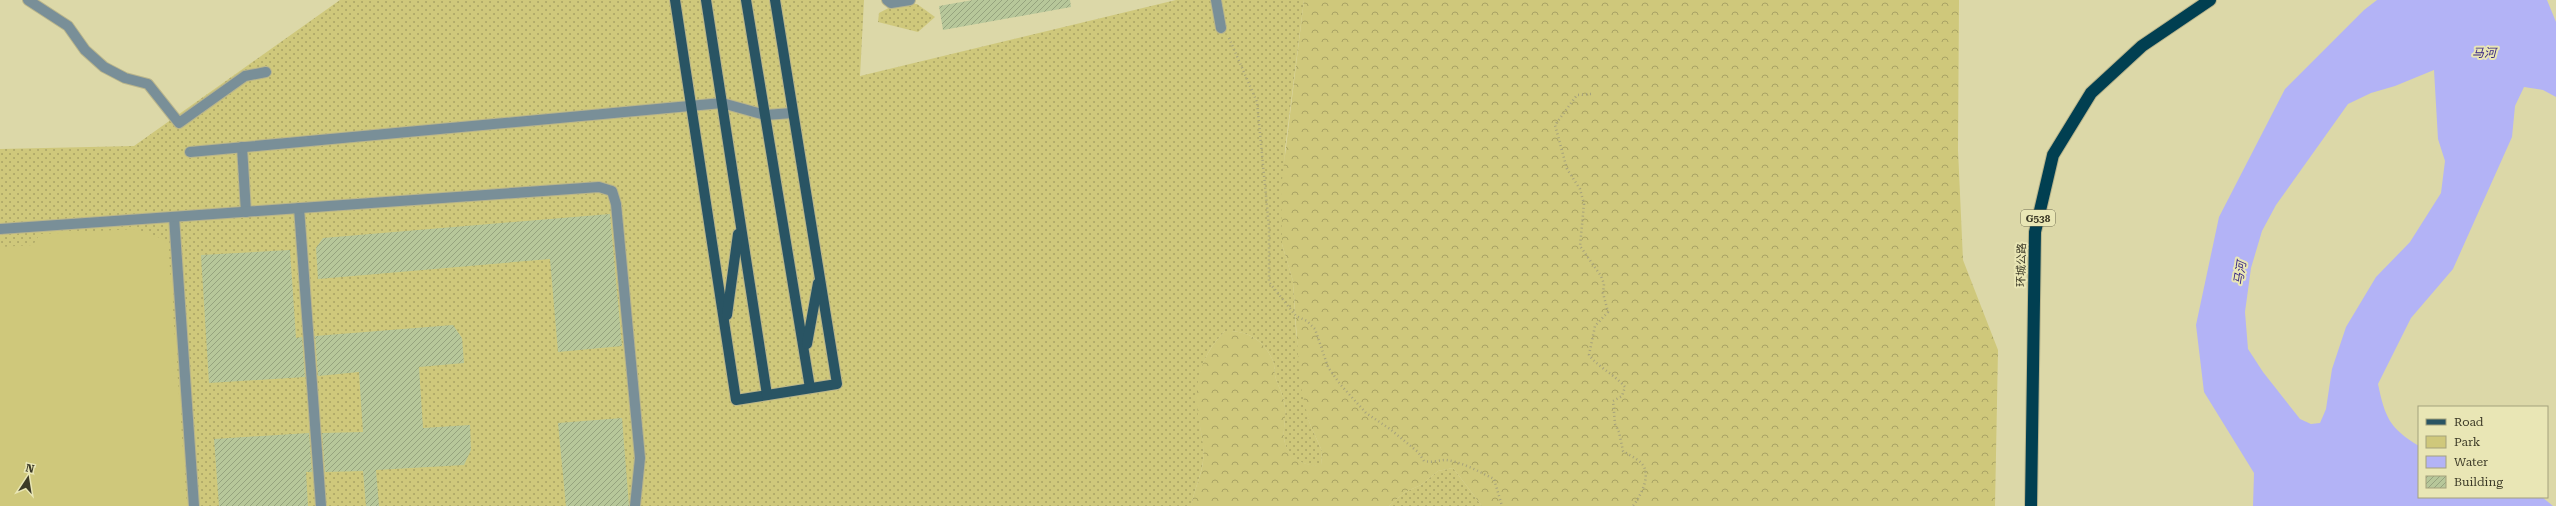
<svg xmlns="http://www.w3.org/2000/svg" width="2556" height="506" font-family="'Roboto Serif','Noto Sans SC',serif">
<defs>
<pattern id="grass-dots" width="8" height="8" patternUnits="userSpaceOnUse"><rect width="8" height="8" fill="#cfc87b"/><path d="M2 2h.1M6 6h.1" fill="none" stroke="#a9a365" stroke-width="1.8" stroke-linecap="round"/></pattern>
<pattern id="forest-crowns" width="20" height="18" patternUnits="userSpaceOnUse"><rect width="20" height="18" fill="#cfc87b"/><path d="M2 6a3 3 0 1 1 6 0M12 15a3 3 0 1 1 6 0" fill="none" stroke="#a9a365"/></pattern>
<pattern id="building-hatch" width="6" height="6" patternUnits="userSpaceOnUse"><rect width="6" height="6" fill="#b7c79a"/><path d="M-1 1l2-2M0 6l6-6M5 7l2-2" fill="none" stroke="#96a37e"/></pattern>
</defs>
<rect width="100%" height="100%" fill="#dcd8a8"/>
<g fill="url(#grass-dots)">
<path d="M340 0H864L860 76 1176 0H1304L1285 149 1282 244 1293 281 1296 332 1306 405 1309 422 1322 451 1321 466C1303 466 1286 458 1284 438 1283 428 1286 418 1285 408 1285 398 1279 388 1276 379 1274 373 1275 366 1273 361 1264 339 1246 330 1225 331 1197 359 1195 388 1200 425 1202 440 1205 445 1203 461 1202 474 1191 498 1192 506H0V149L134 146Z"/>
<path d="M898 3 917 4 935 17 918 32 878 22 879 13Z"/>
<path d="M1453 468 1482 506H1389L1405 492 1421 485 1438 471Z"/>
</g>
<path fill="url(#forest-crowns)" d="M1304 0H1959L1958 150 1963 260 1998 350 1995 506H1482L1453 468 1438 471 1421 485 1405 492 1389 506H1192C1191 498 1202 474 1203 462 1205 443 1200 432 1198 414 1193 382 1202 354 1225 331 1246 330 1264 339 1273 361 1275 366 1274 373 1276 379 1279 388 1285 398 1285 408 1286 418 1283 428 1284 438 1286 457 1304 467 1321 465L1322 451 1309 422 1300 383 1293 281 1282 244 1281 188Z"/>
<path fill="#cfc87b" d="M136 229 168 241 187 506H0V247L33 245 40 234Z"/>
<path fill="#b3b3f6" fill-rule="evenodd" d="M2377 0H2547L2556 22V97L2543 90 2524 87 2515 106 2512 137 2453 269 2411 318 2378 384C2385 417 2389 428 2419 446V497H2542L2553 506H2253L2254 473 2204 392 2196 325 2219 217 2285 89 2364 10ZM2434 70 2438 139 2445 161 2441 193 2410 242 2376 277 2346 327 2332 369 2326 409 2320 423 2311 424 2300 419 2263 372 2248 349 2245 312 2251 268 2262 231 2276 205 2348 104 2371 93 2395 86Z"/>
<g fill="url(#building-hatch)">
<path d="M973 0H1070L1071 7 943 30 939 6Z"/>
<path d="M610 214 622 346 558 352 550 259 318 279 316 248 323 238Z"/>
<path d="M290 250 296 338 302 337 305 377 209 383 201 255Z"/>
<path d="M453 325 462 338 464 363 419 367 423 428 470 425 471 450 464 465 376 470 379 506H366L363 471 325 472 322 433 363 432 359 372 318 376 315 336Z"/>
<path d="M622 418 629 506H566L558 423Z"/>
<path d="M309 433 312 472H306L308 506H219L214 439Z"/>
</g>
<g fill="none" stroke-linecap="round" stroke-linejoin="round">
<g stroke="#b9b58c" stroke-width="12">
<g id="minor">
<path d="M28 0 68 26 85 50 104 67 125 78 148 84 179 123 245 76 266 72"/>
<path d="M887 0 891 3 910 0"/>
<path d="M1216 0 1221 28"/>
<path d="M242 147 246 212"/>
<path d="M190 152 722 103 765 115 793 113"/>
<path d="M299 208 321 506"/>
<path d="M174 217 194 506"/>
<path d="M0 229 599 187 612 191 616 204 640 458 635 506"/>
</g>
</g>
<g stroke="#b9b58c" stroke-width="12">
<g id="major">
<path d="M675 0 736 400 837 384 775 0"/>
<path d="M706 0 767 395"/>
<path d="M746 0 810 388"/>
<path d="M727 315 738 234"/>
<path d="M807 344 818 283"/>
</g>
</g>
<g stroke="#b9b58c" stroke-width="14">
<path id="highway" d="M2031 506 2035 232 2053 155 2091 93 2142 46 2210 0"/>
</g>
<g stroke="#a6a27c" stroke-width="2.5" stroke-dasharray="1 3" stroke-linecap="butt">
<path d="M1229 38 1257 102 1269 227V282L1296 316 1307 321 1315 329 1328 367 1340 384 1366 413 1390 429 1418 452 1424 461C1433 463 1439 460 1446 460 1462 462 1480 472 1494 479L1502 506"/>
<path d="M1591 94 1577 95 1555 125 1567 169 1580 189 1584 204 1580 246 1601 276 1604 284 1603 293 1608 312 1595 326 1589 355C1599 368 1614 374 1625 387L1622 396 1613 401 1615 424 1619 432 1623 451C1629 455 1638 459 1642 464 1652 475 1640 497 1633 506"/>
</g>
<use href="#minor" stroke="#798f98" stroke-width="10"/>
<use href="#major" stroke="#295463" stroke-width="10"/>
<use href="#highway" stroke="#013f51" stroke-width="12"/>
</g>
<g text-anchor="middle" stroke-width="4" stroke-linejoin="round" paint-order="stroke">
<rect fill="#e9e6b5" stroke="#706e52" stroke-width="1" x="2021" y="210" width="34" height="16" rx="3"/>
<g font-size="10" font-weight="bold" fill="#3c3a27">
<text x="2038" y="222">G538</text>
</g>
<g font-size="11" fill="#3c3a27" stroke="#e9e6b5">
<text transform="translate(2021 265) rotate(-89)" y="4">环城公路</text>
</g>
<g font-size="12" font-style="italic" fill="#362583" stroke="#e9e6b5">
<text x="2484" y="57">马河</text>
<text transform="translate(2240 273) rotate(-81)" y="4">马河</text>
</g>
</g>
<rect x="2418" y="406" width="130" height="92" fill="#e9e6b5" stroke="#a4a17c"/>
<rect x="2426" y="419" width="20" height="6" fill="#295463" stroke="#a4a17c"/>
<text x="2454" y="426" font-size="12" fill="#3c3a27">Road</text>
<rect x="2426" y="436" width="20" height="12" fill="#cfc87b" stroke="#a4a17c"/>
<text x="2454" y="446" font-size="12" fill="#3c3a27">Park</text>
<rect x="2426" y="456" width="20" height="12" fill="#b3b3f6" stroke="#a4a17c"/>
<text x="2454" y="466" font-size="12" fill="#3c3a27">Water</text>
<rect x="2426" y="476" width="20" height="12" fill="url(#building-hatch)" stroke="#a4a17c"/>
<text x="2454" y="486" font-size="12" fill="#3c3a27">Building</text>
<g transform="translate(28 478) rotate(12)" stroke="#e9e6b5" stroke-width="3" paint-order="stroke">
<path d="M0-3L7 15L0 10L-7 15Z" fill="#3c3a27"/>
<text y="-6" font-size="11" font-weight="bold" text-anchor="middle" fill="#3c3a27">N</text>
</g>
</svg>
